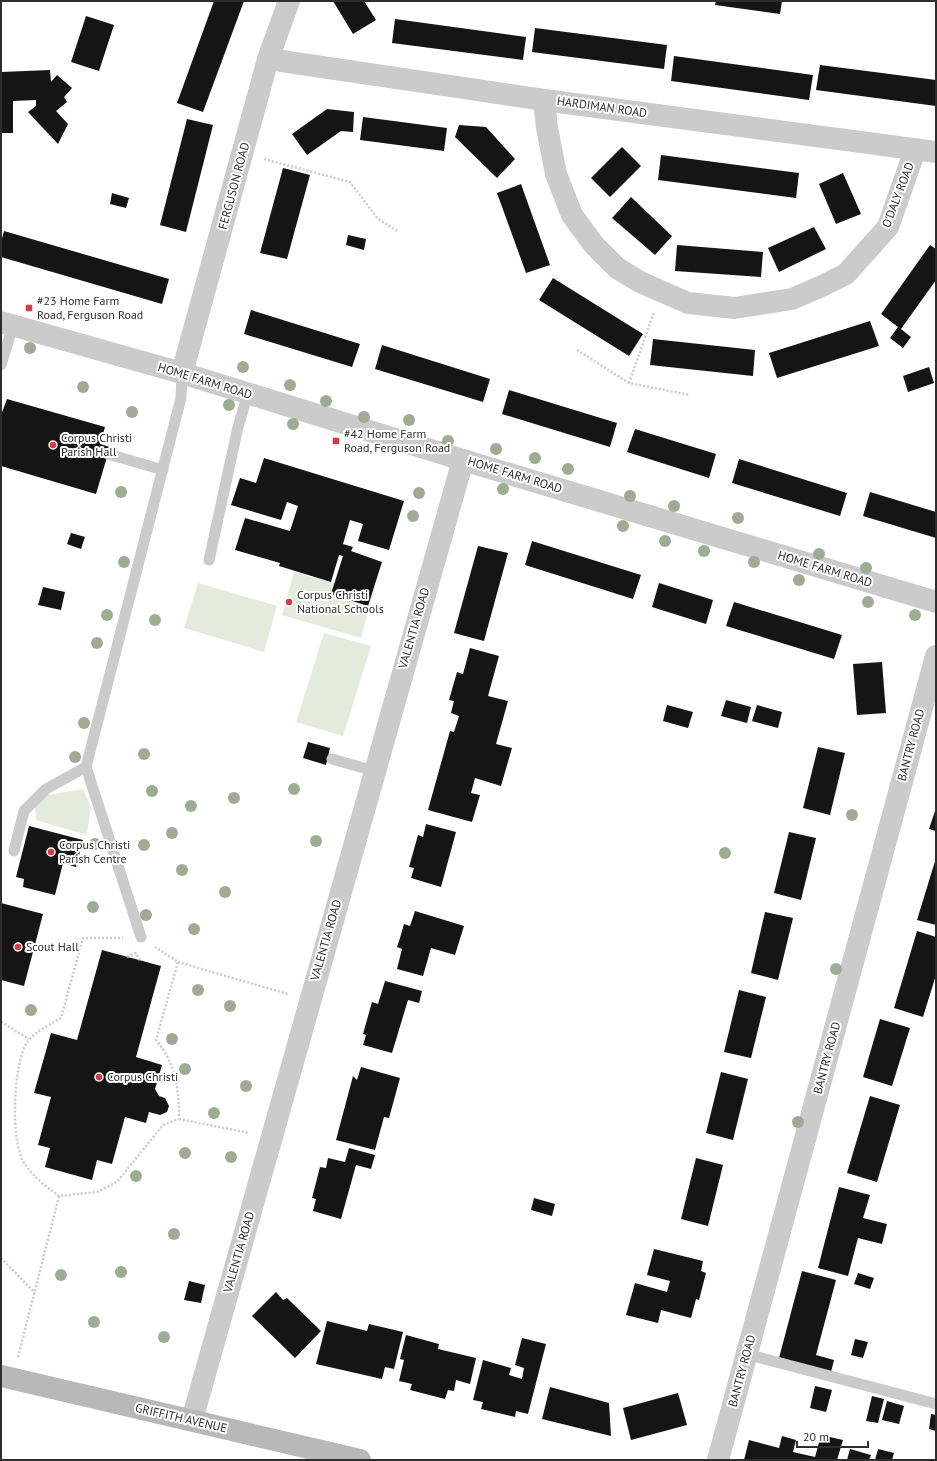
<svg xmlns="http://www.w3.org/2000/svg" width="937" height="1461" font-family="'PT Sans',sans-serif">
<rect width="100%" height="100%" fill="#fff"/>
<g fill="#e4ebdc">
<path d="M294 572 373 594 361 638 282 615Z"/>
<path d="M198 583 277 606 264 652 184 628Z"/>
<path d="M324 633 371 646 343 736 296 722Z"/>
<path d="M83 789 91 807 87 835 36 820 35 805 48 795Z"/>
</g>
<g fill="#151515">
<path d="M214 1H244L203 112 177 103Z"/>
<path d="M333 1H364L376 20 353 34Z"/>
<path d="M716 1H782L780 14 715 5Z"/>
<path d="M86 16 114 25 99 71 71 62Z"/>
<path d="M395 19 526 37 523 60 392 43Z"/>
<path d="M535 28 667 45 664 69 532 52Z"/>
<path d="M674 56 813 75 809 100 671 81Z"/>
<path d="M820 65 936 80V106L816 90Z"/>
<path d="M50 70 51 82 57 75 72 88 64 97 67 102 56 111 68 124 58 144 28 112 36 106V100L13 101V133H1V72Z"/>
<path d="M327 109 354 112 353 132 341 131 307 155 292 134Z"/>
<path d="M363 117 447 128 444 151 360 140Z"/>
<path d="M187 119 213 125 186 232 160 225Z"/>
<path d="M459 125 486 127 515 159 497 178 455 137Z"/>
<path d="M622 147 641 166 610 197 591 178Z"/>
<path d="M661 155 799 173 796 198 658 180Z"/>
<path d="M283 168 310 175 287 259 260 253Z"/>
<path d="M843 173 861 214 836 224 819 184Z"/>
<path d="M521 184 550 265 526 273 497 193Z"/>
<path d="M112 193 129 198 126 208 110 204Z"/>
<path d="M631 197 672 236 655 255 612 218Z"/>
<path d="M814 227 826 249 779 272 768 248Z"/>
<path d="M4 231 169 279 162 304 1 257V242Z"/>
<path d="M348 235 366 239 364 250 346 245Z"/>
<path d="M677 245 763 252 761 277 675 271Z"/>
<path d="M930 245 936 249V280L901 329 911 337 903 348 890 338 898 327 881 314Z"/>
<path d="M553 278 643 334 629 356 539 300Z"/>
<path d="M251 310 360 344 352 367 244 334Z"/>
<path d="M870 321 879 346 777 378 769 353Z"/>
<path d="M653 339 755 350 753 376 650 365Z"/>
<path d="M382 345 490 379 483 402 375 369Z"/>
<path d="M929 367 934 383 908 392 903 376Z"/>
<path d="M509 390 617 423 610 447 502 414Z"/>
<path d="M7 399 105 427 100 444 110 447 96 494 1 466V415Z"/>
<path d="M635 429 716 454 709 478 627 452Z"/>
<path d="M264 458 404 501 389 550 358 541 363 524 350 520 343 544 353 547 351 551 382 562 368 606 331 594 343 556 339 555 331 582 279 566 280 563 235 550 245 518 290 531 298 506 287 502 281 520 231 505 240 478 256 483Z"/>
<path d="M739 459 847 493 840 516 732 483Z"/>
<path d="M870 492 936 512V538L863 516Z"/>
<path d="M71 533 85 537 81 549 67 544Z"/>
<path d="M532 541 641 575 633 599 525 565Z"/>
<path d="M478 546 508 553 484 641 454 633Z"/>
<path d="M659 583 713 600 706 624 652 607Z"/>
<path d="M43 587 65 592 61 610 38 605Z"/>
<path d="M734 602 842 635 834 659 726 626Z"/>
<path d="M470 648 499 656 488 696 508 701 496 744 512 748 501 786 475 778 471 793 480 795 472 822 428 810 450 731 454 732 459 716 451 713 454 701 449 700 457 672 463 674Z"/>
<path d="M882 662 886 713 857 715 853 664Z"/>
<path d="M726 700 751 707 747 723 721 716Z"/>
<path d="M667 705 693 712 688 728 663 721Z"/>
<path d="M757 705 782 712 778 728 752 721Z"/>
<path d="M308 742 330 748 326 765 303 758Z"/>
<path d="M818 747 845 753 830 815 803 808Z"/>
<path d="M936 808V831L929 829Z"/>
<path d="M426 824 456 832 441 887 411 878 414 868 409 867 418 835 423 837Z"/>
<path d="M29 826 83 840 76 867 63 863 55 895 23 887 24 879 16 877Z"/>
<path d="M789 832 816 838 801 900 774 893Z"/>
<path d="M936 858V925L917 920Z"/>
<path d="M1 903 43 914 24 986 1 980Z"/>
<path d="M415 911 464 926 455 955 431 948 423 976 397 969 402 949 397 947 400 938 404 924 410 926Z"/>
<path d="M765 912 793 918 778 980 751 973Z"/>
<path d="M917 931 936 937V975L923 1017 894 1008Z"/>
<path d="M102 950 161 966 136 1057 162 1065 155 1089 159 1096 165 1098 169 1106 167 1112 160 1115 149 1112 146 1123 125 1117 112 1164 97 1160 92 1180 45 1167 50 1148 38 1145 51 1097 34 1093 51 1033 77 1040Z"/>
<path d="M385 981 422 991 419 1003 408 1000 392 1053 363 1045 366 1035 363 1034 372 1002 378 1004Z"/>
<path d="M739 990 766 997 751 1058 724 1052Z"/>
<path d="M880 1019 910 1028 892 1086 863 1077Z"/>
<path d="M361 1067 400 1078 389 1118 384 1117 375 1150 336 1140 353 1076 357 1080Z"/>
<path d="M721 1072 748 1079 733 1140 706 1133Z"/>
<path d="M870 1096 900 1105 877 1182 847 1173Z"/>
<path d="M349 1148 375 1155 371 1169 356 1165 341 1219 313 1211 316 1199 312 1198 320 1167 326 1168 328 1158 345 1162Z"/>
<path d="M696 1158 723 1165 708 1226 681 1219Z"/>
<path d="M839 1187 870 1195 863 1218 887 1224 882 1244 858 1238 848 1276 818 1268Z"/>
<path d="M534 1198 555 1204 552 1216 531 1210Z"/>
<path d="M654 1249 703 1261 701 1271 706 1273 699 1300 696 1299 691 1318 661 1310 658 1323 626 1315 635 1283 667 1292 670 1281 647 1275Z"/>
<path d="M802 1271 836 1280 816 1355 834 1360 831 1372 779 1358Z"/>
<path d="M858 1273 874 1278 870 1289 854 1284Z"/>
<path d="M189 1281 205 1285 201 1303 184 1300Z"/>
<path d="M276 1292 283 1300 287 1298 321 1331 295 1358 252 1316Z"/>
<path d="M327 1321 367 1331 369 1324 403 1332 394 1369 385 1367 382 1379 316 1364Z"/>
<path d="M406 1335 439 1344 438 1349 476 1358 470 1384 456 1380 454 1391 448 1390 445 1399 410 1390 412 1384 399 1381 404 1360 400 1359Z"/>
<path d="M522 1338 546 1344 528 1414 516 1411 515 1417 481 1409 483 1402 473 1400 483 1360 511 1368 509 1375 522 1379 524 1368 515 1365Z"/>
<path d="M855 1339 868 1342 863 1358 851 1355Z"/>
<path d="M815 1386 832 1390 826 1412 810 1408Z"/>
<path d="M550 1387 609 1403 611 1436 542 1419Z"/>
<path d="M678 1393 687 1425 631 1440 623 1408Z"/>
<path d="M872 1396 884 1399 878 1423 866 1421Z"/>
<path d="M887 1401 904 1406 899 1424 882 1420Z"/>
<path d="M931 1414 936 1415V1431L929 1429Z"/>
<path d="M821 1435 843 1440 837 1460H744L749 1440 779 1448 782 1436 796 1440 793 1452 815 1457Z"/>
<path d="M850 1449 871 1455 869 1460H847Z"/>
<path d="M878 1449 894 1453 892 1460H875Z"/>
</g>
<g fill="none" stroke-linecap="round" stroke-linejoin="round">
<g stroke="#cbcbcb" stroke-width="2.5" stroke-dasharray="2 2" stroke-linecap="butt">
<path d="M264 159 350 182 378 219 399 232"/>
<path d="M577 350 629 383 690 395"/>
<path d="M629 383 654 312"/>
<path d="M127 957 136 953 140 961"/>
<path d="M178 962 288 994"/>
<path d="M1 1022 29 1039"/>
<path d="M179 1119 249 1133"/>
<path d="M59 1196C47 1187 32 1176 24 1163 10 1141 13 1061 28 1041 36 1031 51 1024 61 1018L83 938H123"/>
<path d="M1 1258 35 1293"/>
<path d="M18 1357 59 1196 97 1192 117 1182 163 1125 179 1119C179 1088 176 1064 156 1040L178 962 155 947"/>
</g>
<g stroke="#cbcbcb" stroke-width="11">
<path d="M1 365 13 326"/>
<path d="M108 454 163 470"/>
<path d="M209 560 238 427 248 393"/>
<path d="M332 759 374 771"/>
<path d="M14 851 24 811 46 789 86 767"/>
<path d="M141 937 86 767 181 398 182 373"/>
<path d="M746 1354 936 1404"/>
</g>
<g stroke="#cbcbcb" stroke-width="22">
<path d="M268 59 544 100 936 152"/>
<path d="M544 100 547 128 556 174 572 215 594 245 617 268 640 282 688 303 734 308 792 299 822 286 846 274 888 227 915 150"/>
<path d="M182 373 268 59 289 1"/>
<path d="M192 1420 463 460"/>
<path d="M718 1460 936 656"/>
</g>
<path stroke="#cbcbcb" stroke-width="22" d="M1 322 182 373 463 460 936 602"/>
<path stroke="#b8b8b8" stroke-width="22" d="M1 1376 360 1460"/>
</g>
<g fill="#9fac94">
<circle cx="30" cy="348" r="6"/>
<circle cx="243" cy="367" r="6"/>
<circle cx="290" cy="385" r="6"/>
<circle cx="83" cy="387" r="6"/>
<circle cx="326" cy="401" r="6"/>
<circle cx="229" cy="405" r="6"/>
<circle cx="132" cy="412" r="6"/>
<circle cx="364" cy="417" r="6"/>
<circle cx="409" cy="420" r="6"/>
<circle cx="293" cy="424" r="6"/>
<circle cx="448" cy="441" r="6"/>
<circle cx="496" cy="449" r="6"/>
<circle cx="535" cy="458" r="6"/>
<circle cx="568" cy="469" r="6"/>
<circle cx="503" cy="489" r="6"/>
<circle cx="121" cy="492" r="6"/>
<circle cx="419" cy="493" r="6"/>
<circle cx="630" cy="496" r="6"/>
<circle cx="674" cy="506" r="6"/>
<circle cx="413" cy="516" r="6"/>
<circle cx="738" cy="518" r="6"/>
<circle cx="623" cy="526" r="6"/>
<circle cx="665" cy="541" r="6"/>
<circle cx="704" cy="551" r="6"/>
<circle cx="819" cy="554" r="6"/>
<circle cx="124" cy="562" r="6"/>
<circle cx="754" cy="562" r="6"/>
<circle cx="866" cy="568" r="6"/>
<circle cx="799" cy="580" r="6"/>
<circle cx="868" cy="602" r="6"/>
<circle cx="107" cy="615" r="6"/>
<circle cx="915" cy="615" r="6"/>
<circle cx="155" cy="620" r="6"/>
<circle cx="97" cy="643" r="6"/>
<circle cx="84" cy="723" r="6"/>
<circle cx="144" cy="754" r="6"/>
<circle cx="75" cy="757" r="6"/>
<circle cx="294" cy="789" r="6"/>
<circle cx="152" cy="791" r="6"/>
<circle cx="234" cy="798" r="6"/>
<circle cx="191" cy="806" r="6"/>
<circle cx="852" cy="815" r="6"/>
<circle cx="172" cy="833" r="6"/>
<circle cx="316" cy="841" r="6"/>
<circle cx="95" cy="844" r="6"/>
<circle cx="144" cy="845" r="6"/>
<circle cx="725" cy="853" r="6"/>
<circle cx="182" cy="870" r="6"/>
<circle cx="225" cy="892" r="6"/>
<circle cx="93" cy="907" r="6"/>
<circle cx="146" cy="915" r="6"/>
<circle cx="194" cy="929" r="6"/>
<circle cx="836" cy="969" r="6"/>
<circle cx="198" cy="990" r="6"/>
<circle cx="230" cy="1006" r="6"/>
<circle cx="31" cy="1010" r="6"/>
<circle cx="172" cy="1039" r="6"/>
<circle cx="185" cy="1069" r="6"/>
<circle cx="246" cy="1086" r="6"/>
<circle cx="214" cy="1113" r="6"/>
<circle cx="798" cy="1122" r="6"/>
<circle cx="185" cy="1153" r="6"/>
<circle cx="231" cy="1157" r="6"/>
<circle cx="136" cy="1176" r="6"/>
<circle cx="174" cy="1234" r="6"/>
<circle cx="121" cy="1272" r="6"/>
<circle cx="61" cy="1275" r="6"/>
<circle cx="94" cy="1322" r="6"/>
<circle cx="164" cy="1337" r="6"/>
</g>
<g fill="#dd3840" stroke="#fff" stroke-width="1.5">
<rect x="25" y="304" width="8" height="8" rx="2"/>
<rect x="332" y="437" width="8" height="8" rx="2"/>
<circle cx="53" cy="445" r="4"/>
<circle cx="289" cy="602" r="4"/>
<circle cx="51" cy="852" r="4"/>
<circle cx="18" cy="947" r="4"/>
<circle cx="99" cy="1077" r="4"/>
</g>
<g text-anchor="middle" stroke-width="4" stroke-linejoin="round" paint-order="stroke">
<g font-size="12" fill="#2e2e2e" stroke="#fff">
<text transform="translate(602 107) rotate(8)" y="4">HARDIMAN ROAD</text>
<text transform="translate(234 186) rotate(-75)" y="4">FERGUSON ROAD</text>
<text transform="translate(898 195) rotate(-69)" y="4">O'DALY ROAD</text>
<text transform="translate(205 381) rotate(17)" y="4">HOME FARM ROAD</text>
<text transform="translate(515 475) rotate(17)" y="4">HOME FARM ROAD</text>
<text transform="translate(825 569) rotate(17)" y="4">HOME FARM ROAD</text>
<text transform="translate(414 628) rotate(-74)" y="4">VALENTIA ROAD</text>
<text transform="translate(911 745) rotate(-75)" y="4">BANTRY ROAD</text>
<text transform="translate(326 940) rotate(-74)" y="4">VALENTIA ROAD</text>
<text transform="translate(827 1058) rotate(-75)" y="4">BANTRY ROAD</text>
<text transform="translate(239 1252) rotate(-74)" y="4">VALENTIA ROAD</text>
<text transform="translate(742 1371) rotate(-75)" y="4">BANTRY ROAD</text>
<text transform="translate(181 1418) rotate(13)" y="4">GRIFFITH AVENUE</text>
</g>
<g font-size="12" fill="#2e2e2e" stroke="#fff" text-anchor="start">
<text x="37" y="305">#23 Home Farm<tspan x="37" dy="14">Road, Ferguson Road</tspan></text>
<text x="344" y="438">#42 Home Farm<tspan x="344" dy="14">Road, Ferguson Road</tspan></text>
<text x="61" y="442">Corpus Christi<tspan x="61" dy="14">Parish Hall</tspan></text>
<text x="297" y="599">Corpus Christi<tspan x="297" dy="14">National Schools</tspan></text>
<text x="59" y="849">Corpus Christi<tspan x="59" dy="14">Parish Centre</tspan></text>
<text x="26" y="951">Scout Hall</text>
<text x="107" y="1081">Corpus Christi</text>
</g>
</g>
<rect width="937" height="1461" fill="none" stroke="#2e2e2e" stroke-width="4"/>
<path d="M797 1441v6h71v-6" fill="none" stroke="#2e2e2e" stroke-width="2"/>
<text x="803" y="1441" font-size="12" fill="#2e2e2e" stroke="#ffffff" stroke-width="3" paint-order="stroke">20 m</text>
</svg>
